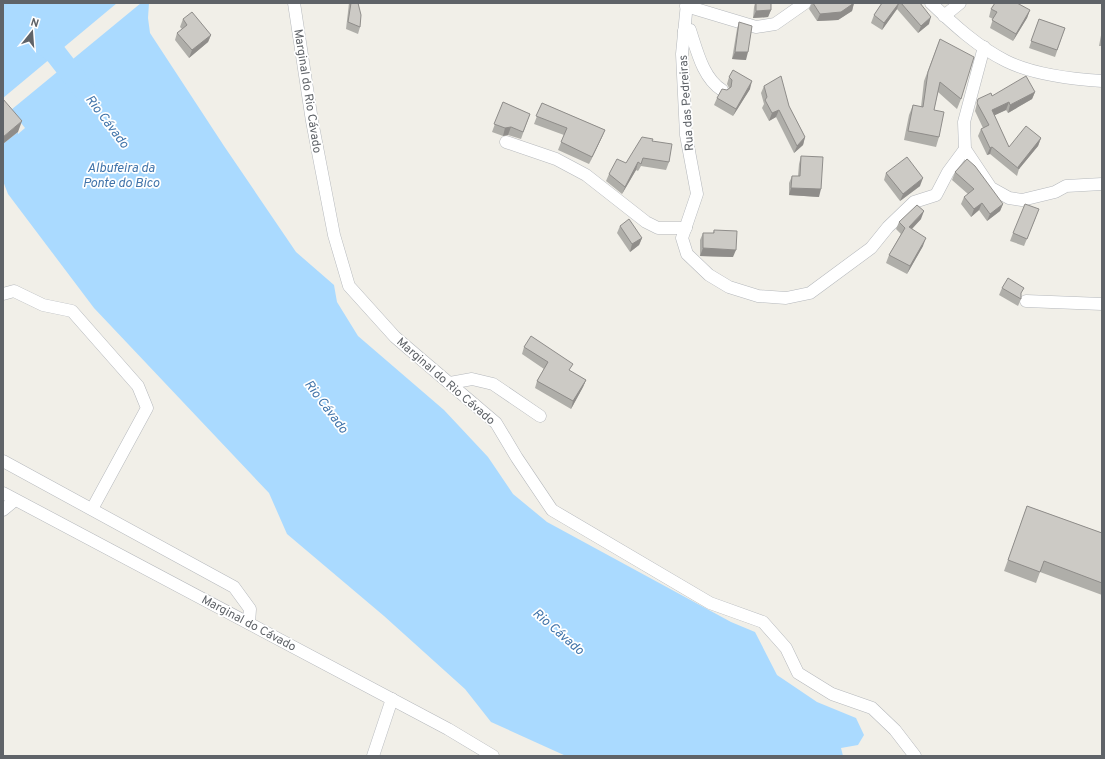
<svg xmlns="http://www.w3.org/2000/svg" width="1105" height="759" font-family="Overpass,sans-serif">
<rect width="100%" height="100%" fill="#f1efe8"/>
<g fill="#aadaff">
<path d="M3 3H117L3 98Z"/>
<path d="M141 3H149L148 18 150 33 224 146 296 252 334 285 337 302 358 336 444 410 488 457 513 494 547 522 731 622 755 632 777 675 817 702 856 718 864 735 858 745 841 748 843 756H566L491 722 465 689 384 616 287 534 269 493 94 308 8 194 3 181V144L18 132V134L25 128 11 110Z"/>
</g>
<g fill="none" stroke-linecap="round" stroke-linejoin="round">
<path stroke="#aadaff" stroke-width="22" d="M3 6 56 54 84 90"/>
<g stroke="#b5b8bc" stroke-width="13">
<g id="minor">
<path d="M294 3 312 121 334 235 349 286 395 337 496 423 517 458 552 510 710 603 763 622 786 648 798 673 832 694 872 708 895 730 915 756"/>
<path d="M687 3 682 54 686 135 697 194 682 238 687 254 709 275 729 287 758 296 786 298 810 293 871 248 888 227 914 202 936 195 948 172 965 149"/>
<path d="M931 3C954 25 978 47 1006 61 1034 75 1071 79 1102 81"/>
<path d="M686 6 756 27 775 24 805 3"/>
<path d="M944 16 960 3"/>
<path d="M684 31 690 30C697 51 703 78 722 90"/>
<path d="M984 47 964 122 965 149 991 188 1009 198 1022 200 1055 192 1066 186 1102 184"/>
<path d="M506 142 556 159 586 175 646 222 658 228H686"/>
<path d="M3 294 14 291 43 305 72 311 138 386 147 408 92 509"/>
<path d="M1026 301 1102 304"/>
<path d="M450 383 472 379 493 384 540 416"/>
<path d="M3 461 234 587 250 609 249 623"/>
<path d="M3 493 448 729 493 756"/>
<path d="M3 510 15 500"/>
<path d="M373 756 392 699"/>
</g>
</g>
<use href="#minor" stroke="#fff" stroke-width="12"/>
</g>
<g fill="#afaea9">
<path d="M349 3H358L360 27 358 34 346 29Z"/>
<path d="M755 3H771V10L768 17 753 18 754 7Z"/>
<path d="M812 3H854L852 11 838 20 817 21 809 9Z"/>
<path d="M882 3H920L929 24 918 33 897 9 882 30 871 23 874 15Z"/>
<path d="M991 9 1030 10 1027 18 1013 41 990 28 993 19 989 17Z"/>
<path d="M183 19 211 35 208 42 189 58 175 40 177 33 182 29 180 27Z"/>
<path d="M1039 19 1065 28 1055 57 1029 48Z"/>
<path d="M739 22 746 60 732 59 737 29Z"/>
<path d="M1102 30V46H1099Z"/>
<path d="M940 39 961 99 957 109 938 92 934 110 939 137 936 147 904 140 909 115 913 105 921 107 924 81Z"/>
<path d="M729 77 750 89 733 116 714 105 717 98 729 88 727 84Z"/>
<path d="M764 86 789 106 805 137 803 145 794 153 776 117 769 121 762 108 764 104 761 93Z"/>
<path d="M1035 92 1032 99 1008 113 1006 110 994 115 1009 147 1041 138 1038 146 1019 169 1017 176 990 154 987 155 978 136 981 129 983 128 975 111 978 99Z"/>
<path d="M503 102 530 114 521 139 508 135 503 136 492 132Z"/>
<path d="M542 103 605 130 602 137 589 164 558 150 564 135 534 124Z"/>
<path d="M652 141 669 162 666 170 641 166 638 171 636 170 622 194 606 181 609 174 626 163Z"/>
<path d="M801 156 819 197 789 195V183L792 176H798L799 164Z"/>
<path d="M955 172 1003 204 1000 211 987 221 979 210 971 217 961 204 964 197 968 194 952 180Z"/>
<path d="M886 173 920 186 900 201 884 180Z"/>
<path d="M1036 217 1024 246 1010 241 1013 233Z"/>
<path d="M921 219 912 229 923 246 907 274 886 263 889 255 901 234 896 229 899 222Z"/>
<path d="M620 226 642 238 639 245 630 252 617 233Z"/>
<path d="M714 230 733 257 700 256V240L703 233H713Z"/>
<path d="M1002 288 1021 296V299L1018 306 999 295Z"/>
<path d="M524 347 586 380 583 387 571 409 535 388 537 381 544 369 522 354Z"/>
<path d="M1027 506 1102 533V595L1040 572 1036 583 1004 571Z"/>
</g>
<g fill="#8f8d8a">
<path d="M854 3 852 11 838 20 817 21 820 14Z"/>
<path d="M899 3 897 9 882 30 884 23Z"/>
<path d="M771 10 768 17 753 18 756 11Z"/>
<path d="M1030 10 1027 18 1013 41 1016 34Z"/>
<path d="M931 17 929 24 918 33 921 26Z"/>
<path d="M211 35 208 42 189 58 192 50Z"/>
<path d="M735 52H748L746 60 732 59Z"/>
<path d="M752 81 750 89 733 116 736 109Z"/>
<path d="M1035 92 1032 99 1008 113 1010 105Z"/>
<path d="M1009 102 1006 110 989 118 992 110Z"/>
<path d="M779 110 776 117 769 121 772 113Z"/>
<path d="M22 121 18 132 3 144V137Z"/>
<path d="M511 127 508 135 503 136 505 128Z"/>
<path d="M605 130 602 137 589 164 592 157Z"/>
<path d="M805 137 803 145 794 153 797 146Z"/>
<path d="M1041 138 1038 146 1019 169 1018 167Z"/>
<path d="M992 147 990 154 987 155 990 148Z"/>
<path d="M638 162 636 170 622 194 625 187Z"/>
<path d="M923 178 920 186 900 201 903 194Z"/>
<path d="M791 188 821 189 819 197 789 195Z"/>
<path d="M982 203 979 210 971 217 974 209Z"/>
<path d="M1003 204 1000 211 987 221 990 214Z"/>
<path d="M924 211 921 219 906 235 909 227Z"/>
<path d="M642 238 639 245 630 252 632 244Z"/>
<path d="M926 238 923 246 907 274 910 266Z"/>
<path d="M703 248 736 250 733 257 700 256Z"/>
<path d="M586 380 583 387 571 409 573 401Z"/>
</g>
<g fill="#cccac5" stroke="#8f8d8a">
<path d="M351 3H358L361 15 360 27 348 22Z"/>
<path d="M756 3H771V10L756 11Z"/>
<path d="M813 3H854L841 12 820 14Z"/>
<path d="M882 3H899L884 23 874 15Z"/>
<path d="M901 3H920L931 17 921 26Z"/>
<path d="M995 3H1017L1030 10 1016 34 992 20 997 12 991 9Z"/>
<path d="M192 12 211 35 192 50 177 33 187 25 183 19Z"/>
<path d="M1039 19 1065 28 1057 50 1031 41Z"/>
<path d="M739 22 752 26 748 52H735Z"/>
<path d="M940 39 974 57 961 99 940 82 934 110 944 112 939 137 908 131 913 105 923 107 928 72Z"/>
<path d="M733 70 752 81 736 109 717 98 722 89 727 90 731 87 732 80 729 77Z"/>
<path d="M781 76 789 106 805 137 797 146 779 110 772 113 765 100 767 97 764 86Z"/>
<path d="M1026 76 1035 92 1010 105 1009 102 992 110 1009 147 1026 126 1041 138 1018 167 1019 169 992 147 990 148 981 129 989 125 977 103 978 99 991 93 992 96Z"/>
<path d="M3 99 22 121 3 137Z"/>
<path d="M503 102 530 114 523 132 511 127 505 128 494 124Z"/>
<path d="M542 103 605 130 592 157 561 142 567 128 536 116Z"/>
<path d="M642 137 653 139 652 141 672 144 669 162 643 158 641 164 638 162 625 187 609 174 617 159 626 163Z"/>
<path d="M801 156 823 157 821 189 791 188 792 176H800Z"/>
<path d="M907 157 923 178 903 194 886 173Z"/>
<path d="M967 159 975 166 1003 204 990 214 982 203 974 209 964 197 974 189 955 172Z"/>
<path d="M1025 204 1039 209 1027 239 1013 233Z"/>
<path d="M917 205 924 211 909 227 926 238 910 266 889 255 905 228 899 222Z"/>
<path d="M629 219 642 238 632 244 620 226Z"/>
<path d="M714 230 737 231 736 250 703 248V233H714Z"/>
<path d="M1008 278 1024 288 1021 293V299L1002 288Z"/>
<path d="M531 336 573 364 569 370 586 380 573 401 537 381 548 362 524 347Z"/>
<path d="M1027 506 1102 533V583L1044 561 1040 572 1008 560Z"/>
</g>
<g text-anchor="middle" stroke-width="3.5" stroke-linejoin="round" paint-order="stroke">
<g font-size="12" fill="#5f6368" stroke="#fff">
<text transform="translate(308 91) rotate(81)" y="4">Marginal do Rio Cávado</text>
<text transform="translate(686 103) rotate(-94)" y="4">Rua das Pedreiras</text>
<text transform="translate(446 381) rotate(41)" y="4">Marginal do Rio Cávado</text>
<text transform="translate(249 623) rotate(28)" y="4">Marginal do Cávado</text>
</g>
<g font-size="13" font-style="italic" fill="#4174aa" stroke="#fff">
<text transform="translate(108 121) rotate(53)" y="5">Rio Cávado</text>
<text x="121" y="172">Albufeira da<tspan x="121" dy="15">Ponte do Bico</tspan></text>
<text transform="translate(327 406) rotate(53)" y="5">Rio Cávado</text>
<text transform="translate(559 631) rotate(41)" y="5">Rio Cávado</text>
</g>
</g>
<rect width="1105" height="759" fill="none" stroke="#5f6368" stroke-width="8"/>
<g transform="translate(32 32) rotate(17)" stroke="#ffffff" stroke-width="3" paint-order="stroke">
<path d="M0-3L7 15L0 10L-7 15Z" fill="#5f6368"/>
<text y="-6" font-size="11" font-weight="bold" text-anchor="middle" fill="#5f6368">N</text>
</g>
</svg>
